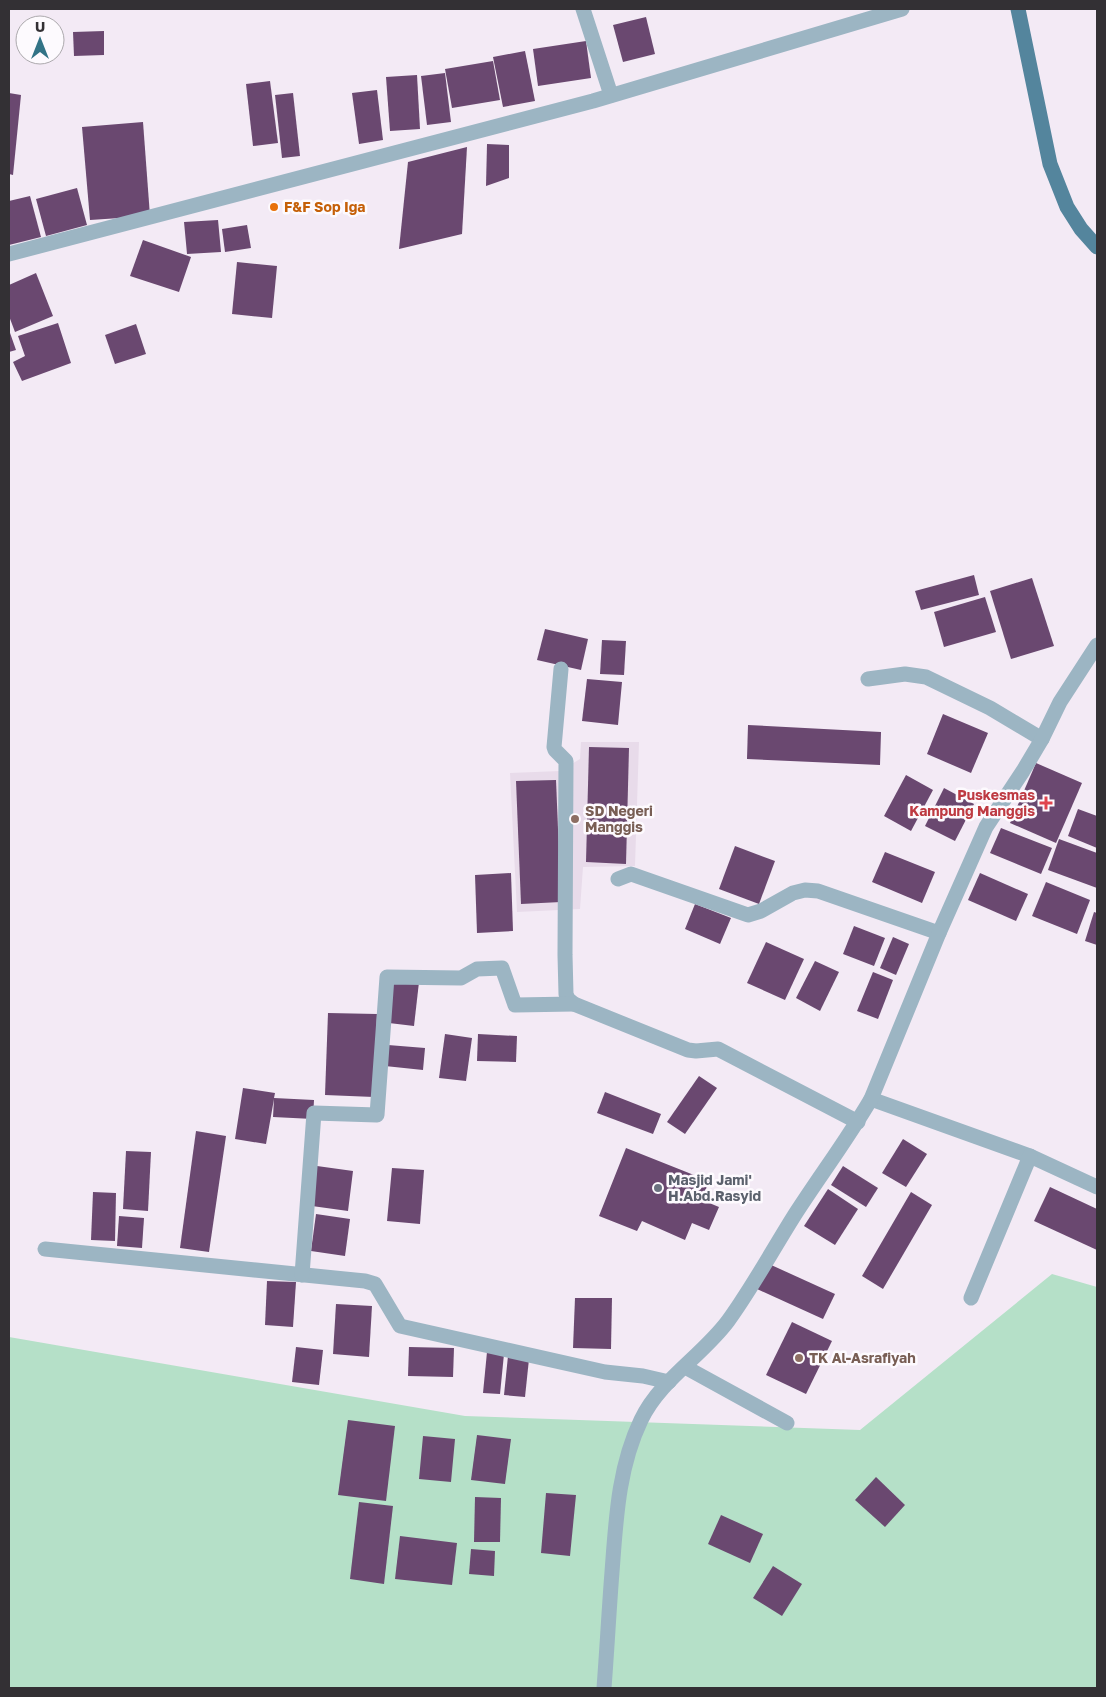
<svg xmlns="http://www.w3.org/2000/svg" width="1106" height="1697" font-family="'Golos Text',sans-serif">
<rect width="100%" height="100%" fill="#f3eaf5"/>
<path fill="#e8dbea" d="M581 742H639L635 866 583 867 580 909 517 912 510 773 560 771 580 759Z"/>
<path fill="#b5e0c8" d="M1052 1274 1097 1287V1688H9V1337L465 1416 860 1430Z"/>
<g fill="#6a4870">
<path d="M646 17 655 54 623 62 613 25Z"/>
<path d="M104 31V55L74 56 73 32Z"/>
<path d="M586 41 591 78 538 86 533 49Z"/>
<path d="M525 51 535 101 503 107 493 57Z"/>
<path d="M493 61 500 100 452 108 445 69Z"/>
<path d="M445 73 451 122 427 125 421 76Z"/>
<path d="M417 75 420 129 390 131 386 77Z"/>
<path d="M270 81 278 143 253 146 246 84Z"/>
<path d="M377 90 383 140 359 144 352 93Z"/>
<path d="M9 93 21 95 13 175 9 174Z"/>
<path d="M293 93 300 156 282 158 275 95Z"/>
<path d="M143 122 150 216 90 220 82 127Z"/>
<path d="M487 144 509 145V178L486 186Z"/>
<path d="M467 147 462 234 399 249 408 162Z"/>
<path d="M77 188 87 225 46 236 36 199Z"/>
<path d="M30 196 41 237 9 245V201Z"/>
<path d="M218 220 221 252 187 254 184 222Z"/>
<path d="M247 225 251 248 225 252 222 229Z"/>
<path d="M143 240 191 257 179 292 130 276Z"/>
<path d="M237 262 277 266 272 318 232 314Z"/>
<path d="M36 273 53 316 15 332 9 316V285Z"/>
<path d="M58 323 71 363 22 381 13 362 25 356 18 336Z"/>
<path d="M136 324 146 354 115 364 105 335Z"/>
<path d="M9 330 16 350 9 352Z"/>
<path d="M974 575 979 595 921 610 915 591Z"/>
<path d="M1032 578 1054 646 1011 659 990 591Z"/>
<path d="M985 597 996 632 944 647 934 612Z"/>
<path d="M545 629 588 639 581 670 537 660Z"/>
<path d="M602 640 626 641 624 675 600 674Z"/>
<path d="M587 679 622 682 618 725 582 721Z"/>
<path d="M943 714 988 733 971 773 927 754Z"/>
<path d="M748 725 881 732 880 765 747 759Z"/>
<path d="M589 747 629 748 626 864 586 862Z"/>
<path d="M1036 763 1082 783 1056 843 1010 823Z"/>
<path d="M906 775 933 790 911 831 884 816Z"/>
<path d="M556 780 561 902 521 904 516 781Z"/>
<path d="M944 788 974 804 955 841 925 826Z"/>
<path d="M1078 809 1097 816V848L1068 836Z"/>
<path d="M1001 828 1052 848 1041 874 990 853Z"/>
<path d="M1059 839 1097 853V888L1048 870Z"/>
<path d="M735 846 775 861 759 904 719 889Z"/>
<path d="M885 852 935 872 922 903 872 882Z"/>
<path d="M511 873 513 931 477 933 475 875Z"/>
<path d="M980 873 1028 894 1016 921 968 900Z"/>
<path d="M1046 882 1090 900 1077 934 1032 916Z"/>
<path d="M695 904 731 918 720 944 685 929Z"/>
<path d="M1094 912 1097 913V945L1085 941Z"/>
<path d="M854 926 885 938 874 966 843 954Z"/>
<path d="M893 937 909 944 896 975 880 968Z"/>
<path d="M766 942 804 959 785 1000 747 983Z"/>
<path d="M815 961 839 972 820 1011 796 998Z"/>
<path d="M873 972 893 980 878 1019 857 1011Z"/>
<path d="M393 980 419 982 414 1026 389 1023Z"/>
<path d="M328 1013 377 1014 374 1097 325 1095Z"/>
<path d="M445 1034 472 1038 466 1081 439 1078Z"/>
<path d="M478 1034 517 1036 516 1062 477 1061Z"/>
<path d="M388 1045 425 1048 423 1070 385 1066Z"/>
<path d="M699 1076 717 1088 685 1134 667 1122Z"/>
<path d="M243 1088 275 1093 274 1098 314 1100 313 1119 273 1117 274 1099 266 1144 235 1139Z"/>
<path d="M605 1092 661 1114 653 1134 597 1113Z"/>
<path d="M196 1131 226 1136 209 1252 180 1248Z"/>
<path d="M903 1139 927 1154 906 1187 882 1173Z"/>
<path d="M626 1148 709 1181 702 1200 719 1207 709 1230 692 1223 685 1240 642 1221 637 1231 599 1216Z"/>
<path d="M126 1151 151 1152 148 1211 123 1209Z"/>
<path d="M317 1166 353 1171 348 1211 312 1206Z"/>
<path d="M843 1166 878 1188 866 1207 831 1185Z"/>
<path d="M392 1168 424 1170 420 1224 387 1221Z"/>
<path d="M1050 1187 1097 1209V1250L1034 1221Z"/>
<path d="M828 1189 858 1209 835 1245 804 1226Z"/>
<path d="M93 1192 116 1193 115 1241 91 1240Z"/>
<path d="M911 1192 932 1205 883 1289 862 1276Z"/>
<path d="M316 1214 350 1219 345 1256 311 1251Z"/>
<path d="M119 1216 144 1218 142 1248 117 1246Z"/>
<path d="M769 1264 835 1294 823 1319 757 1289Z"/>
<path d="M267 1281 296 1282 293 1327 265 1325Z"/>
<path d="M575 1298H612L611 1349 573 1348Z"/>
<path d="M336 1304 372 1306 369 1357 333 1354Z"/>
<path d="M792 1322 832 1341 806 1394 766 1375Z"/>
<path d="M296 1347 323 1350 319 1385 292 1382Z"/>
<path d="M409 1347 454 1348 453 1377 408 1376Z"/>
<path d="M487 1352 504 1354 500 1394 483 1393Z"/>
<path d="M508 1356 529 1359 525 1397 504 1395Z"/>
<path d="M348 1420 395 1426 386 1501 338 1495Z"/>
<path d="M477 1435 511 1439 505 1484 471 1480Z"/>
<path d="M423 1436 455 1439 451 1482 419 1479Z"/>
<path d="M876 1477 905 1505 885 1527 855 1500Z"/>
<path d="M546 1493 576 1495 570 1556 541 1553Z"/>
<path d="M475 1497 501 1498 500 1542H474Z"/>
<path d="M359 1502 393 1506 384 1584 350 1579Z"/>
<path d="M721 1515 763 1534 750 1563 708 1544Z"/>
<path d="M400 1536 457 1543 452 1585 395 1579Z"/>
<path d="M471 1549 495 1551 494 1576 469 1574Z"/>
<path d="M773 1566 802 1584 782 1616 753 1598Z"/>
</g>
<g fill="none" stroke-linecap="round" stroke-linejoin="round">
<g stroke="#9cb5c3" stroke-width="15">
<path d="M583 9 611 95"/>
<path d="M9 254 593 101 902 9"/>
<path d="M561 669 554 747 555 750 566 761 565 955 566 994 568 999 574 1004 688 1050 696 1051 718 1049 858 1122"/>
<path d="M868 679 905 674 926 677 990 708 1042 739"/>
<path d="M618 879 631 874 748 915 761 911 793 893 805 890 818 891 939 933"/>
<path d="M871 1099 1030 1156 1097 1187"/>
<path d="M45 1249 365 1281 375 1284 400 1326 605 1372 643 1376 669 1382"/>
<path d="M302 1275 314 1113 377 1115 387 977 461 978 477 969 502 968 515 1005 574 1004"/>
<path d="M971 1298 1030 1156"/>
<path d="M685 1367 787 1423"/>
<path d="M604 1688C607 1649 609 1610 612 1572 616 1520 618 1468 641 1420 660 1380 702 1356 728 1321 752 1288 772 1251 794 1216 819 1177 847 1140 871 1099L939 933 986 827 1023 771 1042 739 1060 702 1097 645"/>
</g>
<path stroke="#54859d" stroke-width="15" d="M1018 9 1050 164 1067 207 1081 229 1097 247"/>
</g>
<circle fill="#e8710a" stroke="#fdfafe" stroke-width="2" cx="274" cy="207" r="5"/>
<path fill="#e0444e" stroke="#fdfafe" stroke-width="2" d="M1043.5 795.5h5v5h5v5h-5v5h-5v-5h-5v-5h5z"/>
<g fill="#8d6e63" stroke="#fdfafe" stroke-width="2">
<circle cx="575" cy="819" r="5"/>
<circle cx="799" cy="1358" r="5"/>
</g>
<circle fill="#6b7280" stroke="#fdfafe" stroke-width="2" cx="658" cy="1188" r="5"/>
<g text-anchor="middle" stroke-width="5" stroke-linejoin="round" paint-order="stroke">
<g font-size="14" font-weight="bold" fill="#c56008" stroke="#fdfafe" text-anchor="start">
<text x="284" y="212">F&amp;F Sop Iga</text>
</g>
<g font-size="14" font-weight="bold" fill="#be3a42" stroke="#fdfafe" text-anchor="end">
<text x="1035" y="800">Puskesmas<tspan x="1035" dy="16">Kampung Manggis</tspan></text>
</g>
<g font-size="14" font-weight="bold" fill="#785e54" stroke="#fdfafe" text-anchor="start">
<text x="585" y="816">SD Negeri<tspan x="585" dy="16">Manggis</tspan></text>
<text x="809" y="1363">TK Al-Asrafiyah</text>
</g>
<g font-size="14" font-weight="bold" fill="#5b616d" stroke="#fdfafe" text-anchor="start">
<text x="668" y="1185">Masjid Jami'<tspan x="668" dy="16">H.Abd.Rasyid</tspan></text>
</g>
</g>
<rect width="1106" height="1697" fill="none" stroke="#333034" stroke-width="20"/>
<g transform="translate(40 40)"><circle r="24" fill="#fdfafe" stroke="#aca9ad"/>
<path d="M0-4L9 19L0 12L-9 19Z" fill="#327386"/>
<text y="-8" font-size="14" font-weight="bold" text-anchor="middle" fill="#333034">U</text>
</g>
</svg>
